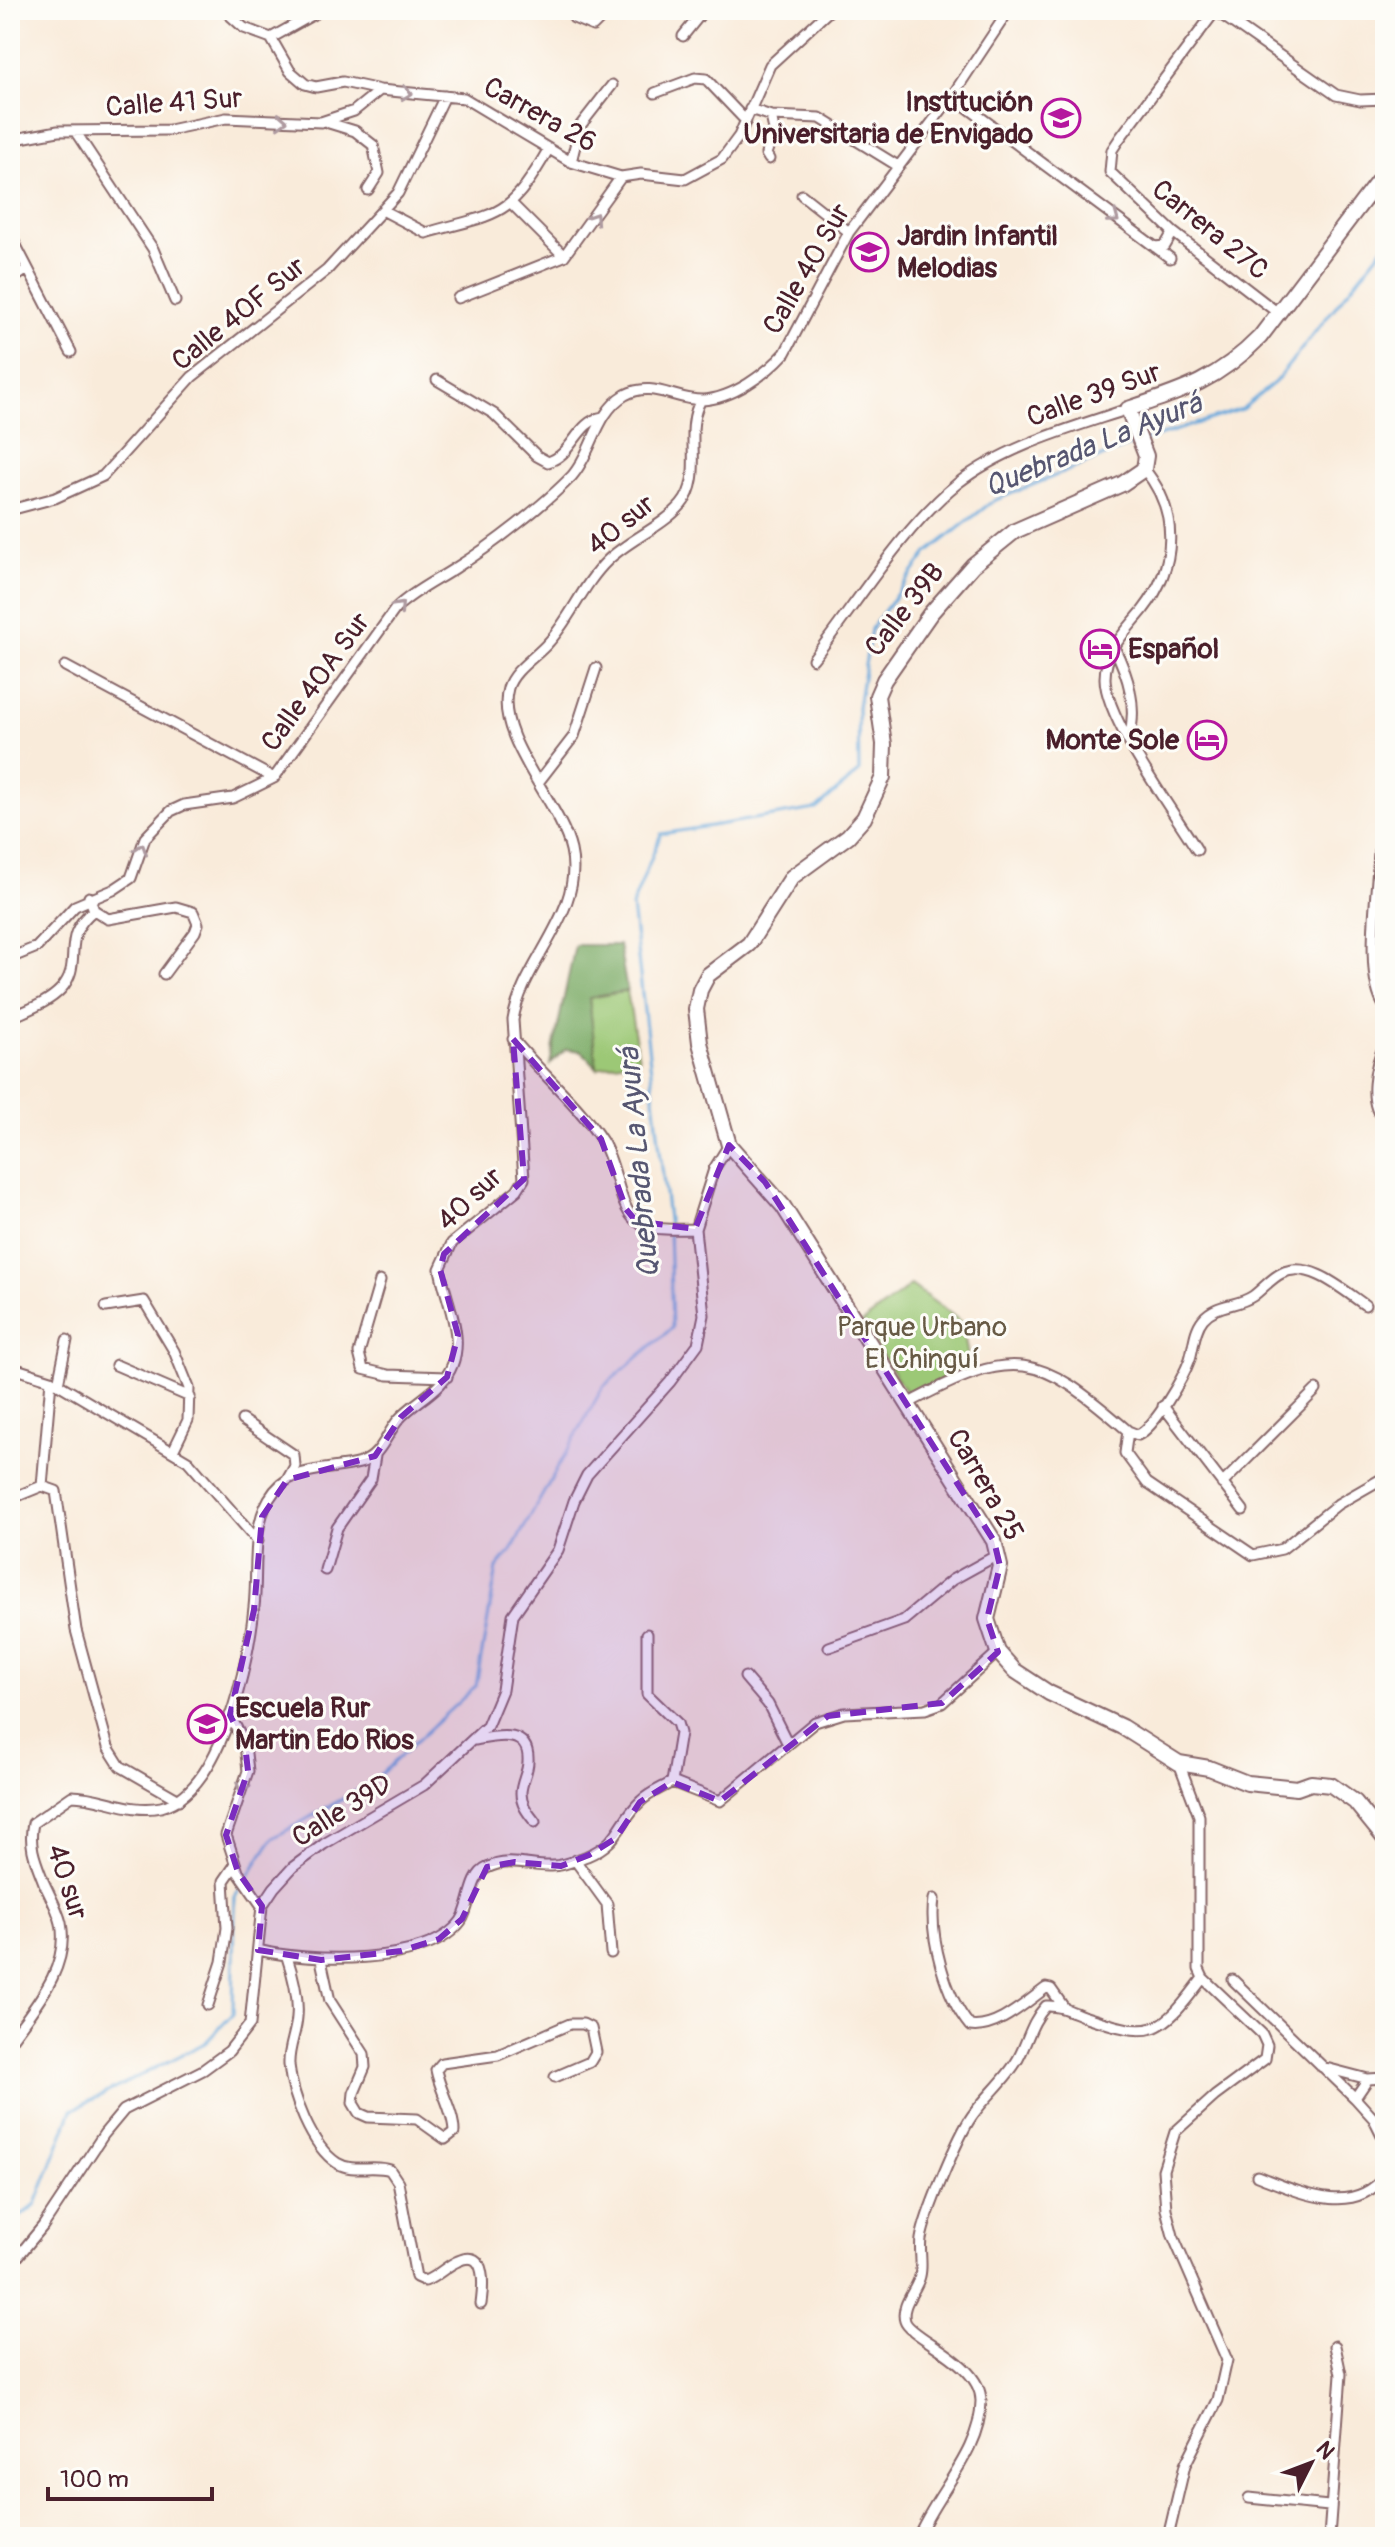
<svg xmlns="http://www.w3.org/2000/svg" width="1395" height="2547" viewBox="0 0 1395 2547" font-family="Pangolin,sans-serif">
	<rect width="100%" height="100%" fill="#fdfcf7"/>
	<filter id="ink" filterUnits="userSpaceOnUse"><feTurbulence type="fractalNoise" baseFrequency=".0125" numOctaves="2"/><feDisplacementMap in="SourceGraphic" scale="16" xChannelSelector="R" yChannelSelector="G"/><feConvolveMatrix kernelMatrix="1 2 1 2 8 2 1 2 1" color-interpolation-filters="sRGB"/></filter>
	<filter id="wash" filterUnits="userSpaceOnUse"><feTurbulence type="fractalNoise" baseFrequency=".006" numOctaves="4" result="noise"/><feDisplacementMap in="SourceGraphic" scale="32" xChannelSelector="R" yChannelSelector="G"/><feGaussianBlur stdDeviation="1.8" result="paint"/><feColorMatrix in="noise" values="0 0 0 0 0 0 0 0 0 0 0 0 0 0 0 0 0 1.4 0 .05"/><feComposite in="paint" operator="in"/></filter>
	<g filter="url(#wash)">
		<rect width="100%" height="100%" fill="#f9ebda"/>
		<path fill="#9cc876" stroke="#737450" stroke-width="2" d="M627,991L639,1059L597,1068L589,998Z
			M911,1285L962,1322L970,1368L908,1396L862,1323Z"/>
		<path fill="#7dac67" stroke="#646649" stroke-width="2" d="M575,945H619L627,991L589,998L597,1068L582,1051L566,1049L550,1064Z"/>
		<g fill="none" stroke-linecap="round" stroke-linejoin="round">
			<path stroke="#68a8db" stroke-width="3" d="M1143,441L1242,409L1275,382L1385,245
				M10,2225L36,2204L72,2110L205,2043L233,2014L235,1897L273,1838L371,1783L476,1686L497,1568L511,1551L603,1387L672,1328L669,1228L632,906L661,834L816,809L859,772L858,707L871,629L927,553L993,501L1136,443"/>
		</g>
	</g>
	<g filter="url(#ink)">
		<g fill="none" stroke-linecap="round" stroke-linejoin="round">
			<g stroke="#876668" stroke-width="13">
				<path id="street" d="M224,10L244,28L271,38L321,10
					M1216,10L1120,138L1112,150L1110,172L1173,232L1278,313
					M1216,11L1336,95L1360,100L1385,99
					M574,18L593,26L609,10
					M683,36L704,10
					M271,38L290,71L305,84L316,87L343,82L380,90L464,98L571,162L621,177L641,174L685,179L722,159L739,136L770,65L830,10
					M655,93L695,78L706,79L746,121
					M952,96L1170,258
					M750,109L771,116L820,118L898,166
					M329,123L355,131L373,145L379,173L368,190
					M75,131L153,249L175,301
					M10,140L58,131L169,130L226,118L321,122L354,111L380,90
					M769,159L766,154L774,130L771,116
					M571,162L580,126L612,85
					M802,195L849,232
					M512,204L564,256
					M384,211L426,233C499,212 508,220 548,150
					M10,234L71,352
					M1155,247L1165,246L1173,232
					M10,281L27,269
					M458,298L564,256L621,177
					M437,380L494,414L537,456L548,462C574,454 576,422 603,417
					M1144,469C1180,512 1177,567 1143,610C1127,630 1105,650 1105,678C1105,719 1174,812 1197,850
					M10,510L55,498L103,476L192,377L327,270L398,193L445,96
					M1114,647C1128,675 1138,706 1129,738
					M813,659C857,603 903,527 958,483C1005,446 1072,428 1128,409
					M65,666L274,778
					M540,780L574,736L596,668
					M1379,850C1378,887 1363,978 1385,1007
					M94,910L108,919L176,907L193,912L198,924L195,932L164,974
					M10,958L37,947L75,906L113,890L131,878L145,838L171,811L184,805L233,798L274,778L396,608C415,590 436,581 457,567C491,546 544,505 572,476C593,452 596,412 625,395C652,380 674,400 702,400C732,399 766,374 785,353L849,232L952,96L1009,10
					M10,1018C27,1010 48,1003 61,989C85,962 58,938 94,910L89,897
					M513,1039C541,1074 578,1103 602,1141C617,1164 618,1205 635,1220C649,1232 676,1229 695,1229
					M1385,1044C1375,1064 1366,1104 1385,1121
					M380,1281L359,1353L363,1369L388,1375L447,1377
					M106,1307L144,1301L174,1351L189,1388L188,1420L173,1451
					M116,1365L190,1397
					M10,1367L51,1380L42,1486
					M54,1382L58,1384L67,1340
					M58,1384L188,1461L258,1541
					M907,1404C1015,1346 1037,1352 1128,1431L1138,1435C1155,1427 1183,1378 1190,1359C1194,1346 1194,1330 1203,1319C1216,1303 1237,1307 1253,1296C1263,1289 1271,1278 1282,1273C1310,1260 1343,1290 1365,1305
					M1163,1406L1243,1510
					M242,1420L294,1455L295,1466L287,1480
					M1128,1431L1125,1453L1147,1483L1253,1555L1282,1549L1338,1504L1385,1477
					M1222,1484L1316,1390
					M10,1499L42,1486L56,1491L76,1630L108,1747L120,1766L179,1800
					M325,1570L337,1528L371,1479L375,1456
					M647,1634V1694L677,1723L680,1733L672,1782
					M829,1647L904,1620L952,1580L999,1554
					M745,1677L768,1704L788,1744
					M230,1715L245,1745L248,1771L226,1835L238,1872L262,1906
					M475,1740C497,1736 530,1728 528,1762C528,1772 521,1783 521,1793C521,1805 528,1813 535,1822
					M575,1860L607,1904L611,1953
					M934,1899C929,1937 945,1996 970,2026C997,2030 1026,2002 1046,1988L1051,1989L1065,2009
					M258,1950C307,1962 427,1967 461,1921C471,1907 470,1875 487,1868C509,1857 530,1867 552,1866C564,1866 576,1860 587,1856C621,1842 618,1822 641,1801C649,1793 662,1788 672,1782L720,1801L815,1722L844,1713L925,1709L942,1703L998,1652
					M287,1957C293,1975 299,1997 297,2017C296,2034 288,2048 289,2065C292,2095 311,2146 337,2163C353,2173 373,2164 390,2170L398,2182L416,2277L425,2281C438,2276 446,2266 458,2261C488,2247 483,2289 481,2304
					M321,1960L330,2001L364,2054L365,2067L354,2093L353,2103L359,2113L368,2117L417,2119L445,2139L454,2132C454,2112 440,2091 436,2070L442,2063L498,2055L570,2024H583L591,2028L596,2052L590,2062L555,2077
					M1233,1980L1355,2098L1374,2119L1385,2141
					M208,2005L222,1962L227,1928L224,1881L235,1865
					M10,2041C34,2007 70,1968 61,1923C58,1910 50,1896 44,1883C36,1862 28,1846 33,1823L72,1796C102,1796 130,1814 161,1807C222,1792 249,1660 254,1607C258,1573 251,1530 269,1499C289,1464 327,1472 360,1463C381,1457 386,1434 399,1419C411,1405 428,1397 440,1384C473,1349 447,1308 440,1269L452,1243L517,1190L524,1179L513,1020C522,962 585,912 571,850C560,802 494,737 508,688C513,670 536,657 548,643C571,618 583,584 608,560C630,539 662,527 681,505C706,476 682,431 701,400
					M1322,2067L1368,2079L1385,2078
					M1355,2098L1368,2079
					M1257,2176C1299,2192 1352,2218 1385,2176
					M10,2266L43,2226L104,2134L124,2110L203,2070L229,2051L250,2024L262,1906L274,1888L293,1867L324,1844L424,1785L487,1726L502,1690L513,1615L558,1550L574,1501L587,1475L670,1382L698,1344L704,1315L695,1229L714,1169L729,1145
					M1249,2498L1329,2506
					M918,2537C936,2493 981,2451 981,2401C981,2362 910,2338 905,2321C900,2305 917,2290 920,2276C923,2264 919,2251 921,2239C925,2215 958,2136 972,2116C986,2096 1006,2080 1018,2059C1028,2041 1031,2022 1046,2006C1059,2005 1070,2011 1083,2016C1153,2039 1158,2038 1203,1978
					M1168,2537L1185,2465L1218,2400L1227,2360L1173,2236L1166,2209L1163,2170L1175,2132L1215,2096L1265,2059L1267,2045L1262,2034L1203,1978L1199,1969V1816L1179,1763
					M1329,2537L1341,2374L1335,2346"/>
			</g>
			<g stroke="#876668" stroke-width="18">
				<path id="secondary" d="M1385,172L1260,337C1218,380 1183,391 1128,409L1146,456L1144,469L1122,484L1015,531L973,565L930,614L884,680L877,696L884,744L883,777L864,818L848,836L792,877L749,944L708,975L700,990L696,1009L700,1043L729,1145L783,1206L994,1541L1000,1566L987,1619L998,1652L1014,1670L1049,1693L1122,1727L1179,1763L1209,1768L1247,1783L1297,1788L1311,1783L1331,1785L1355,1802L1385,1839"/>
			</g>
			<use href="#street" stroke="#fff" stroke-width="9"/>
			<use href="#secondary" stroke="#fff" stroke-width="14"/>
		</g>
		<defs><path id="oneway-chevron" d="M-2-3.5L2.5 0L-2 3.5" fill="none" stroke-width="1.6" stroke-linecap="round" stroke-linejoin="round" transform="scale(2)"/></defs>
		<g stroke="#ae9aa0">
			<use href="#oneway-chevron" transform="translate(407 93) rotate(7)"/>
			<use href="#oneway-chevron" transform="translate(282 121) rotate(3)"/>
			<use href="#oneway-chevron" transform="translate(594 218) rotate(-56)"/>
			<use href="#oneway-chevron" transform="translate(1114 218) rotate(37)"/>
			<use href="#oneway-chevron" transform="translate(399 607) rotate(-47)"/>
			<use href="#oneway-chevron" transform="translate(141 849) rotate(-72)"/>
			<use href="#oneway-chevron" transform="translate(242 1788) rotate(108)"/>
		</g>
	</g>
	<path fill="#7b2cbf" fill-opacity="0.2" stroke="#7b2cbf" stroke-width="6" stroke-dasharray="16 10" stroke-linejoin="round" d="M513,1039L601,1139L626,1209L636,1221L695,1229L729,1145L765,1182L994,1541L1000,1566L987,1619L998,1652L942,1703L828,1716L720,1801L672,1782L640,1802L616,1838L589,1855L561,1866L515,1862L487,1867L462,1919L439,1939L401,1951L321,1960L258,1950L262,1906L238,1872L226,1835L248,1771L245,1745L230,1715L254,1610L262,1517L287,1480L375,1456L401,1417L447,1377L458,1335L440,1269L444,1254L524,1179Z"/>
	<defs>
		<g id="university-ring" transform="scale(2)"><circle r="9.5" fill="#fdfcf7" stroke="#b5179e" stroke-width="1.5"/><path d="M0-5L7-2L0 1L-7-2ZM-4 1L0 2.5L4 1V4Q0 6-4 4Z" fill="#b5179e"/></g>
		<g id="school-ring" transform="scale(2)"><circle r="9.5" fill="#fdfcf7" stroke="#b5179e" stroke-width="1.5"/><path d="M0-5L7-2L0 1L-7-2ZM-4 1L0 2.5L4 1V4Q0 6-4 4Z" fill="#b5179e"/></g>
		<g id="hotel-ring" transform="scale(2)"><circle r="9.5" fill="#fdfcf7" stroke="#b5179e" stroke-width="1.5"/><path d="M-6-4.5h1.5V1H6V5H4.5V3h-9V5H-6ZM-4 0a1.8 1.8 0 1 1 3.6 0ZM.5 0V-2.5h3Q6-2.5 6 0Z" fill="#b5179e"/></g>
	</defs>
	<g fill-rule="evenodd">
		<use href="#university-ring" x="1061" y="118"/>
		<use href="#school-ring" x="869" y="252"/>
		<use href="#hotel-ring" x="1100" y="649"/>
		<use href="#hotel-ring" x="1207" y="740"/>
		<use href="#school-ring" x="207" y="1724"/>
	</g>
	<g text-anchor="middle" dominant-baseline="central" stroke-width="6" stroke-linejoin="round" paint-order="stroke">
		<g font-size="28" font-weight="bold" fill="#4a1f2b" stroke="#fdfcf7" text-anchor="start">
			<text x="1033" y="102" text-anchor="end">Institución<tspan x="1033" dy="32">Universitaria de Envigado</tspan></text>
			<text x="897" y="236">Jardin Infantil<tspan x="897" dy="32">Melodias</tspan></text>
			<text x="1128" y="649">Español</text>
			<text x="1179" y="740" text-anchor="end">Monte Sole</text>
			<text x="235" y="1708">Escuela Rur<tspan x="235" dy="32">Martin Edo Rios</tspan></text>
		</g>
		<g font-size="28" fill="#4a1f2b" stroke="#fdfcf7">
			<text transform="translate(174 103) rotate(-4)">Calle 41 Sur</text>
			<text transform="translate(540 115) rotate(29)">Carrera 26</text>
			<text transform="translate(1210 230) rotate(39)">Carrera 27C</text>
			<text transform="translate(807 269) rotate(-60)">Calle 40 Sur</text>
			<text transform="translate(239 314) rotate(-39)">Calle 40F Sur</text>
			<text transform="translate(1094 395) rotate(-20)">Calle 39 Sur</text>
			<text transform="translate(621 525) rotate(-39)">40 sur</text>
			<text transform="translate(905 610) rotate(-52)">Calle 39B</text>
			<text transform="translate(316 682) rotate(-54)">Calle 40A Sur</text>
			<text transform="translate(470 1199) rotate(-43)">40 sur</text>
			<text transform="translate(985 1485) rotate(60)">Carrera 25</text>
			<text transform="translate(342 1811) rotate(-32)">Calle 39D</text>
			<text transform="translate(67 1882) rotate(72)">40 sur</text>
		</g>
		<g font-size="28" fill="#675a45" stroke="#fdfcf7">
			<text x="922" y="1327">Parque Urbano<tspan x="922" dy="32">El Chinguí</tspan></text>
		</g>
		<g font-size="30" font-style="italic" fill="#565671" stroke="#fdfcf7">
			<text transform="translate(1093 445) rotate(-22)">Quebrada La Ayurá</text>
			<text transform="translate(639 1163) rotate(-95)">Quebrada La Ayurá</text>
		</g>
	</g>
	<rect width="1395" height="2547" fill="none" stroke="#fdfcf7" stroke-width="40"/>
	<g transform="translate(1311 2463) rotate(48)" stroke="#fdfcf7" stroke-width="6" paint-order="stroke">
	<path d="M0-6L14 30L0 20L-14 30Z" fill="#4a1f2b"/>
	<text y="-12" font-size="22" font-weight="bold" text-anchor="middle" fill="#4a1f2b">N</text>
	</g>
	<path d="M48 2487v12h164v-12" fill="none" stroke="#4a1f2b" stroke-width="4"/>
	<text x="60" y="2487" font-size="24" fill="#4a1f2b" stroke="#fdfcf7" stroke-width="6" paint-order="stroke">100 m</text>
</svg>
